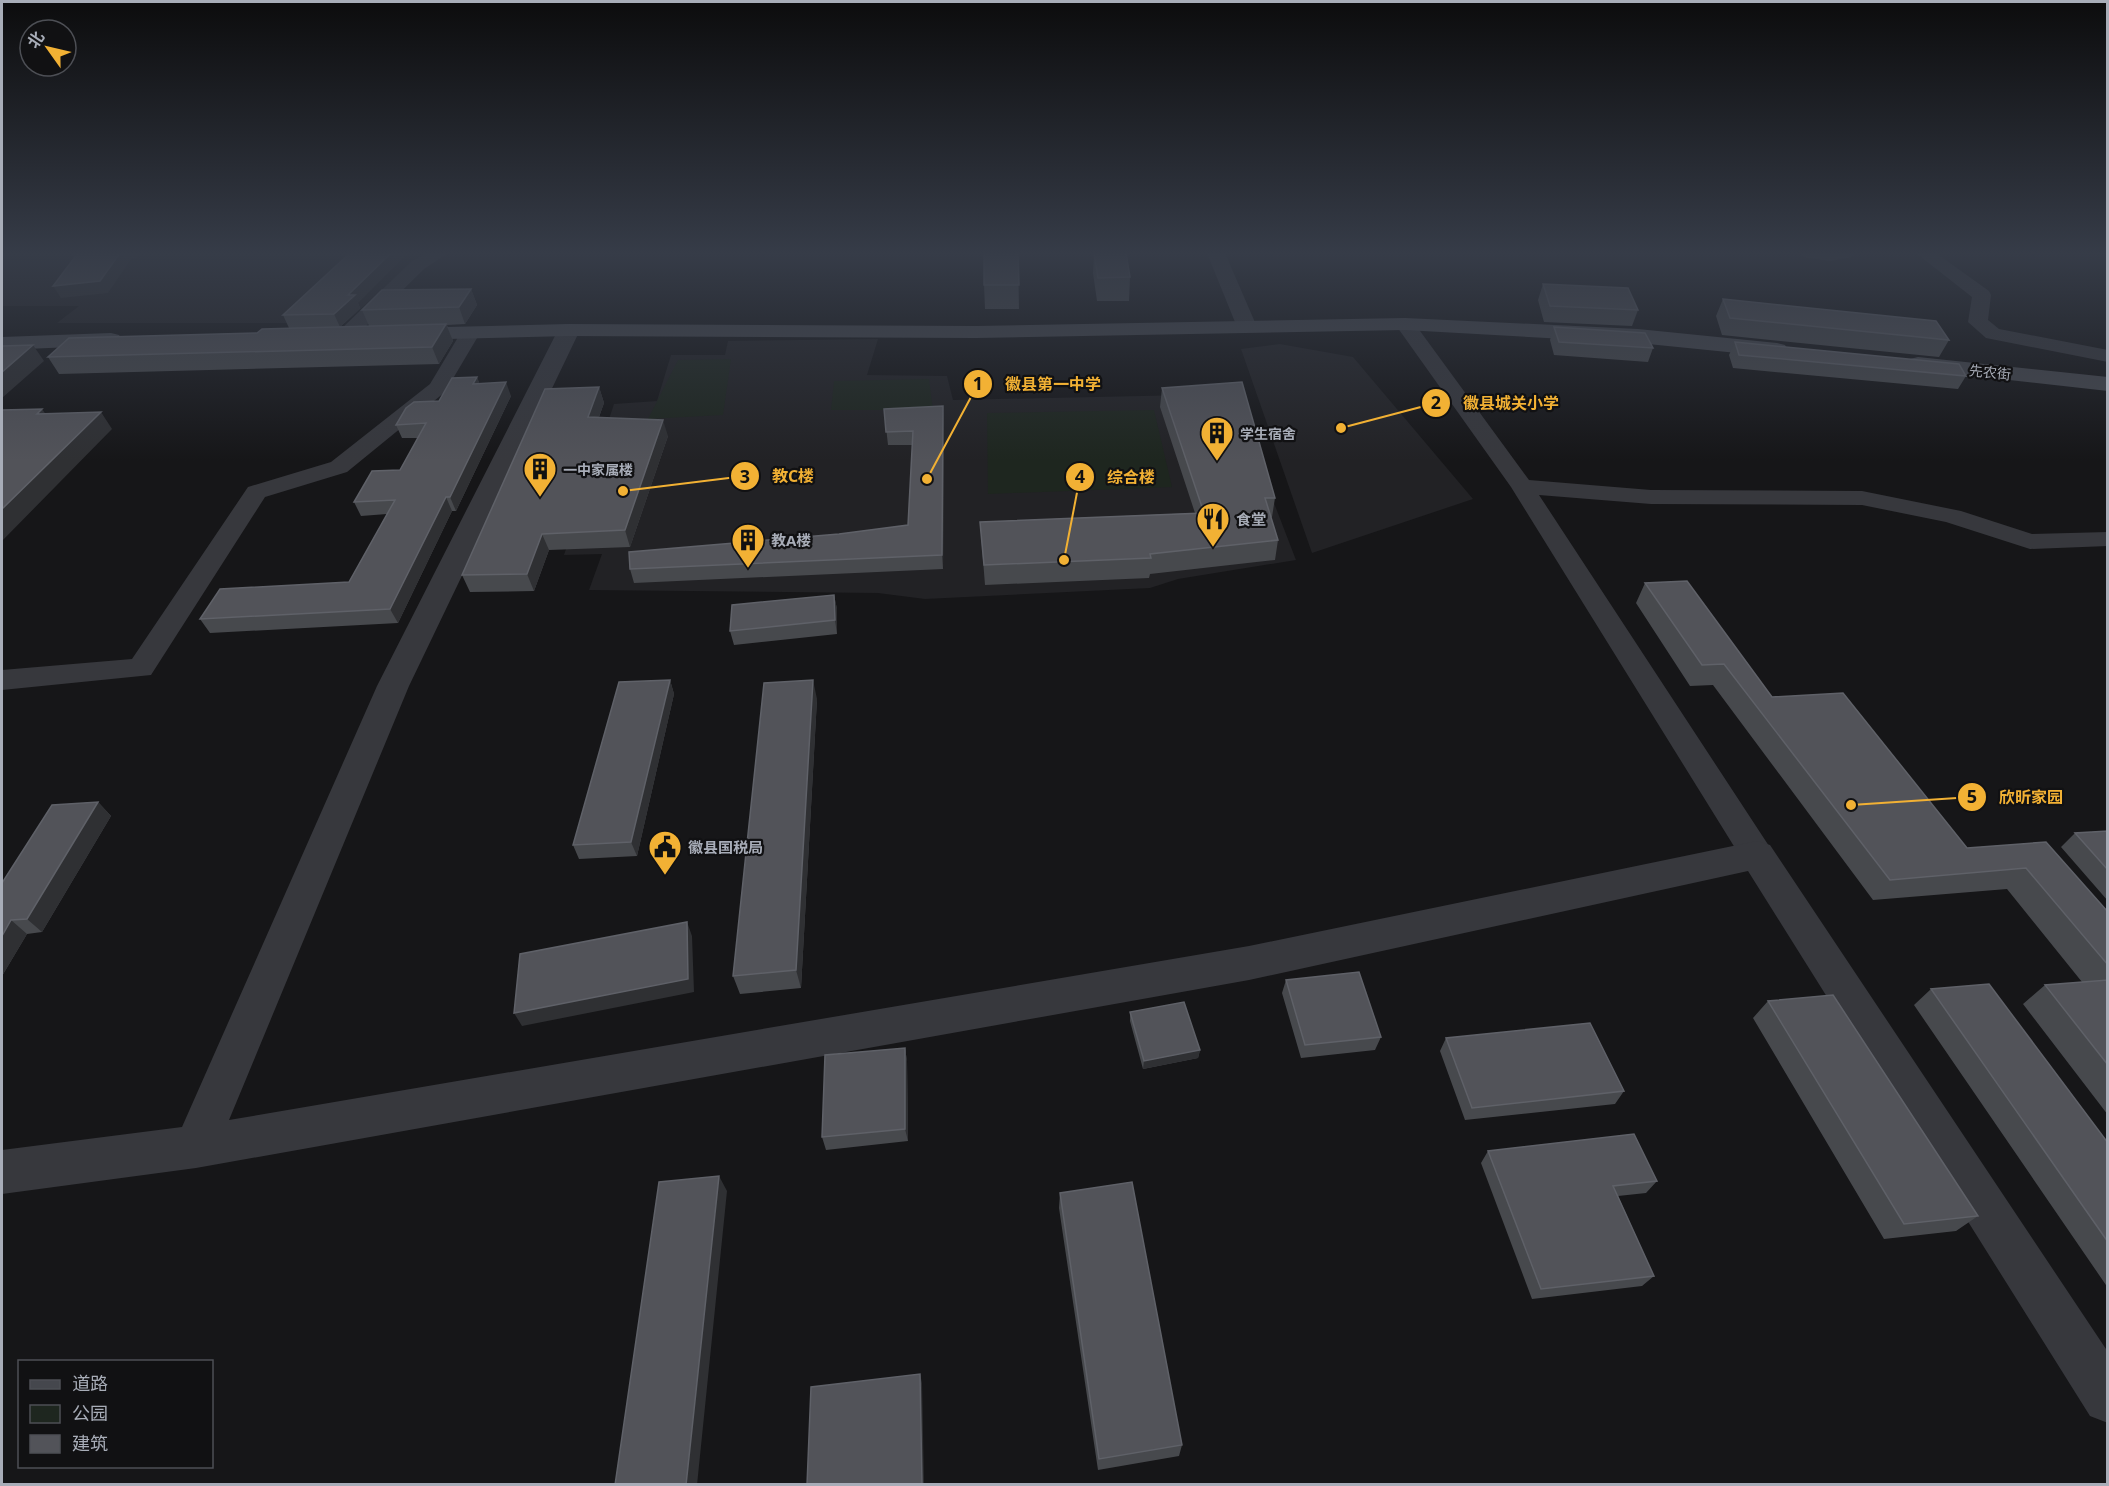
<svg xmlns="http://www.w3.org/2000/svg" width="2109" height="1486" viewBox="0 0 2109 1486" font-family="'Open Sans','Noto Sans SC',sans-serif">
	<rect width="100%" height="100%" fill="#161618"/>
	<path fill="#222225" d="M2,253H423L345,323H57L79,306H2Z
		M878,339L867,375L947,376L953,400L1232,394L1296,560L1178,579L1150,588L925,599L878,593L589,590L602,554L564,555L614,404L657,401L671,355H725L728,341Z
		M1280,344L1353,357L1473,499L1312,553L1241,349Z"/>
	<path fill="#1e261f" d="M731,359L723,415L648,419L678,360Z
		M929,379L933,410H831L834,381Z
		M1154,410L1172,487L988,494L987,413Z"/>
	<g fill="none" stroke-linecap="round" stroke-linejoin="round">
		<path fill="#37383d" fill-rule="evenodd" d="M427,253H448L424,269L353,339H339L336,335L339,331L412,261Z
			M1207,253H1225L1257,327L1254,331H1240L1237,327Z
			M1800,253H1855L1852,257L1830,261L1803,257Z
			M1916,253H1936L1989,291L1991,295L1988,320L1999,329L2108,350V362L1986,338L1968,322L1972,297Z
			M1405,318L1412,320L1529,480L1651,490L1862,491L1961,511L2032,534L2108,532V546L2030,549L1946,522L1862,505L1651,504L1539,495L1769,846L1773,855L1769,864L1757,868L1745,864L1511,487L1395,324L1398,320Z
			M470,327L477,329L480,333L445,392L347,472L265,497L151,675L2,690V670L132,659L248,487L331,462L430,384L463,329Z"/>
		<path fill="#37383d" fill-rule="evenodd" d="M569,324L577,325L580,330L409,686L229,1120L1249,946L1757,841L1770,845L2108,1352V1423L2090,1416L1748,871L1249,980L196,1168L2,1194V1150L182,1127L377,686L558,330L561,325Z"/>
		<path fill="#45474d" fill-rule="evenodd" d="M1405,318L1638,329L1777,343L1785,345L1788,350L1785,355L1777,357L1638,343L1405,330L976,338L569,336L405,340L397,339L394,334L397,329L405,328L569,324L976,326Z
			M111,333L119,335L122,340L119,345L2,350V337Z
			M1918,357L2108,377V391L1910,369L1907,364L1910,359Z"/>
	</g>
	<path fill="#47494d" d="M1018,253L1019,309H985L984,285Z
		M1094,253L1130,277L1129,301H1097L1093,273Z
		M1543,284L1638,310L1632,326L1544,322L1538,300Z
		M471,289L477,305L465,324L447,325L453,341L439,364L59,374L48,357L257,333L289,328L283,315L358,303L360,308L340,327L369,326L362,310Z
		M1723,299L1949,340L1939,357L1722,335L1716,316Z
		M1554,327L1653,348L1648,362L1554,355L1550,340Z
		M1735,342L1966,376L1958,389L1733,368L1729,355Z
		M477,377L479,383L511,396L456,511H452L398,623L210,633L200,619L349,582L387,514L361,516L354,502L400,470L418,438H402L396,425L439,401Z
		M599,387L604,403L599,417L668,436L630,547L549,550L534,591L470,592L462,575Z
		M1162,388L1275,498L1272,517H1271L1278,540L1275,560L1150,574L1149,578L985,585L980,522L1195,513L1160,407Z
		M884,409L944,420L943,569L634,583L630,569L839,534L908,525L913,445H888Z
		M1645,583L1772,697L1967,848L2046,842L2108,912V1115L2023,1004L2045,985L2082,982L2007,889L1873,900L1713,685L1690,686L1636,603Z
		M834,595L837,609V634L734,645L730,631Z
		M670,680L674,694L637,856L579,859L573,845Z
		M817,699L801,988L740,994L733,976Z
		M98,802L111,816L42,932L27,934L2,976V883Z
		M2108,831V901L2061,847L2075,833Z
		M1286,980L1381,1037L1375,1050L1301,1058L1282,993Z
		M1931,989L2108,1143V1288L1914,1005Z
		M1768,1001L1978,1216L1956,1231L1884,1239L1753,1018Z
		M1130,1012L1200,1050L1198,1058L1143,1069L1130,1021Z
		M1446,1038L1624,1091L1615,1104L1465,1120L1440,1051Z
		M905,1048L907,1061L908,1141L826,1150L822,1137Z
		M1488,1151L1657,1181L1646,1193L1618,1196L1654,1276L1642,1286L1532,1299L1481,1163Z
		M1060,1193L1182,1445L1179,1456L1098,1470L1059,1208Z"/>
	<path fill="#2f3033" d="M70,253H80L78,264Z
		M120,253H140L136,258L131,259L108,293L61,298L53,286Z
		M391,253H408L358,303L360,308L340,327L334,314L348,295Z
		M471,289L477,305L465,324L459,307Z
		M446,324L453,341L439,364L432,347Z
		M33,345L44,361L2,398V372Z
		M477,377L482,390L473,384Z
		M506,382L511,396L456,511L450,497Z
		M599,387L604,403L593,433L588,417Z
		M943,406L944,420L943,569L942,555Z
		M42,409L54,426L37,414Z
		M101,412L112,429L2,541V509Z
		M663,420L668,436L630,547L625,530Z
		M446,497L452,511L398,623L390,609Z
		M542,534L549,550L534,591L527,574Z
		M834,595L837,609V634L835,620Z
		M670,680L674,694L637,856L631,842Z
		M813,680L817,699L801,988L796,970Z
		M98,802L111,816L42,932L27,919Z
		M11,920L27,934L2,976V936Z
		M687,922L692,936L694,992L522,1026L514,1013Z
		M905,1048L907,1061L908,1141L905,1129Z
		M1200,1050L1198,1058L1143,1069L1144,1061Z
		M719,1176L727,1191L697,1485H686Z
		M920,1374L922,1383L924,1485H922Z"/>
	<path fill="#525359" stroke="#5f6168" stroke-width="1.5" d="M78,253H120L100,281L53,286Z
		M350,253H391L348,295H355L334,314L283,315Z
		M984,253H1018L1019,285H984Z
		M1094,253H1126L1130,277L1098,278Z
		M1543,284L1628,288L1638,310L1550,306Z
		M471,289L459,307L362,310L382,290Z
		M1723,299L1936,321L1949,340L1730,318Z
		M446,324L432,347L48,357L69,338L257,333L262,329Z
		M1554,327L1645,333L1653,348L1559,342Z
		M1735,342L1959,364L1966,376L1739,355Z
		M33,345L2,372V346Z
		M477,377L473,384L506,382L450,497H446L390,609L200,619L220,589L349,582L395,500L354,502L372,471L400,470L426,423L396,425L406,408L414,402L439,401L452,378Z
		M1242,382L1275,498H1265L1278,540L1150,554L1151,558L984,565L980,522L1204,513L1162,388Z
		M599,387L588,417L663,420L625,530L542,534L527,574L462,575L545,389Z
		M943,406L942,555L630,569L629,552L839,534L908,525L913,431L886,432L884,409Z
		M42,409L37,414L101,412L2,509V410Z
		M1687,581L1772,697L1843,693L1967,848L2046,842L2108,912V965L2026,868L1890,880L1724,664L1702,665L1645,583Z
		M834,595L835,620L730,631L732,605Z
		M670,680L631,842L573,845L619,682Z
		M813,680L796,970L733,976L764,683Z
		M98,802L27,919L11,920L2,936V883L52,805Z
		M2108,831V870L2075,833Z
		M687,922L688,979L514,1013L520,954Z
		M1359,972L1381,1037L1305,1045L1286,980Z
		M2108,980V1065L2045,985Z
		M1989,984L2108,1143V1242L1931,989Z
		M1833,995L1978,1216L1904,1224L1768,1001Z
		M1184,1002L1200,1050L1144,1061L1130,1012Z
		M1590,1023L1624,1091L1472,1108L1446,1038Z
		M905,1048V1129L822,1137L825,1055Z
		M1634,1134L1657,1181L1613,1186L1654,1276L1541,1289L1488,1151Z
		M719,1176L686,1485H615L659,1182Z
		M1132,1182L1182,1445L1099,1459L1060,1193Z
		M920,1374L922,1485H807L811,1387Z"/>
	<linearGradient id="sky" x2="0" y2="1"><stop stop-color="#0c0c0d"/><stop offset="0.55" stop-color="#363c48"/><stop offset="1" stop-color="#363c48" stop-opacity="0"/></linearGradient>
	<rect width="2109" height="461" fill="url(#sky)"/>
	<defs>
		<g id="building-pin" transform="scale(1.725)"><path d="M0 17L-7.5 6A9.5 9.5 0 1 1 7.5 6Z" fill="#f2b134" stroke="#111113"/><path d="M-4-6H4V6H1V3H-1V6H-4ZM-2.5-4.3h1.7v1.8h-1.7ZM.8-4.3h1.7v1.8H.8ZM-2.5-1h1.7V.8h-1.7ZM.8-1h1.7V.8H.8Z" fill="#111"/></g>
		<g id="restaurant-pin" transform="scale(1.725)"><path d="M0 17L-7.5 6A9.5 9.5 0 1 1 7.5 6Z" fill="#f2b134" stroke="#111113"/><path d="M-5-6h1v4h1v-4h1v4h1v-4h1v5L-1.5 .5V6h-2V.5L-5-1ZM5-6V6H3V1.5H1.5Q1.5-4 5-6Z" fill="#111"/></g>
		<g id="civic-pin" transform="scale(1.725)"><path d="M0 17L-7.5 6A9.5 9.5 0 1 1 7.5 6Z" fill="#f2b134" stroke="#111113"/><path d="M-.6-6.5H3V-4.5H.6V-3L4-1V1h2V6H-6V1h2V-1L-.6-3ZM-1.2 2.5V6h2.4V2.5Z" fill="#111"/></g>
	</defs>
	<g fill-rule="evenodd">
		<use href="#building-pin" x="1217" y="433"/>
		<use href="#building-pin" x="540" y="469"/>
		<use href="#restaurant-pin" x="1213" y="519"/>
		<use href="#building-pin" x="748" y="540"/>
		<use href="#civic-pin" x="665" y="847"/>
	</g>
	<g text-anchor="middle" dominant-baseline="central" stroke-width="4.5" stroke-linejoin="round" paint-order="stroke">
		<g font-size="14" fill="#a8adb8" stroke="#111113">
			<text transform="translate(1990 372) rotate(6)">先农街</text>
		</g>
		<g font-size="14" font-weight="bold" fill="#a8adb8" stroke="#111113" text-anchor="start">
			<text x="1240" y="433">学生宿舍</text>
			<text x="563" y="469">一中家属楼</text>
		</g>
		<g font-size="15" font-weight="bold" fill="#a8adb8" stroke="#111113" text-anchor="start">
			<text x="1236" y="519">食堂</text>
			<text x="771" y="540">教A楼</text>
			<text x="688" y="847">徽县国税局</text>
		</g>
	</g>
	<path fill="none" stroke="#f2b134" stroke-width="2" d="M927 479L978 384M1341 428L1436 403M623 491L745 476M1064 560L1080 477M1851 805L1972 797"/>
	<g fill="#f2b134" stroke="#111113" stroke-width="2">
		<circle cx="927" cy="479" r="6"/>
		<circle cx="1341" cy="428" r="6"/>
		<circle cx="623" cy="491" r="6"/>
		<circle cx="1064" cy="560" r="6"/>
		<circle cx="1851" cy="805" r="6"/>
		<circle cx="978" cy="384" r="15"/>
		<circle cx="1436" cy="403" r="15"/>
		<circle cx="745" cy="476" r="15"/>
		<circle cx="1080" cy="477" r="15"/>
		<circle cx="1972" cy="797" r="15"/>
	</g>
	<g font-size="18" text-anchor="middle" font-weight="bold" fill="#111">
		<text x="978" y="390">1</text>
		<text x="1436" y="409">2</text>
		<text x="745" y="483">3</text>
		<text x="1080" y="483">4</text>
		<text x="1972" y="803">5</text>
	</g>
	<g font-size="16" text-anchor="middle" font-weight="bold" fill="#f2b134" stroke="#111113" stroke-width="4.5" stroke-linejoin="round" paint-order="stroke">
		<text x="1053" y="390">徽县第一中学</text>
		<text x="1511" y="409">徽县城关小学</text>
		<text x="793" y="482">教C楼</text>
		<text x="1131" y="483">综合楼</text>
		<text x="2031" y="803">欣昕家园</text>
	</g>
	<rect width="2109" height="1486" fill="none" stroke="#a8adb8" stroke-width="6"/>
	<rect x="18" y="1360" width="195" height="108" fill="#111113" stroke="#4d4f55" stroke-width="1.5"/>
	<rect x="30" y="1380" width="30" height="9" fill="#45474d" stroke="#4d4f55" stroke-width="1.5"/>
	<text x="72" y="1390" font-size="18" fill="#a8adb8">道路</text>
	<rect x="30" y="1405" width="30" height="18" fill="#1e261f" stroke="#4d4f55" stroke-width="1.5"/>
	<text x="72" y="1420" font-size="18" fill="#a8adb8">公园</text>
	<rect x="30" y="1435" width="30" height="18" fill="#525359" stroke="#4d4f55" stroke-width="1.5"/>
	<text x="72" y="1450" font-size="18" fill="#a8adb8">建筑</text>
	<g transform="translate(48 48) rotate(304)"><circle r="28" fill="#111113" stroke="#4d4f55" stroke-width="1.5"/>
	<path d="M0-4.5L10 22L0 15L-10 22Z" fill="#f2b134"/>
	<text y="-9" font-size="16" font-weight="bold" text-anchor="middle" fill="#a8adb8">北</text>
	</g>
</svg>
